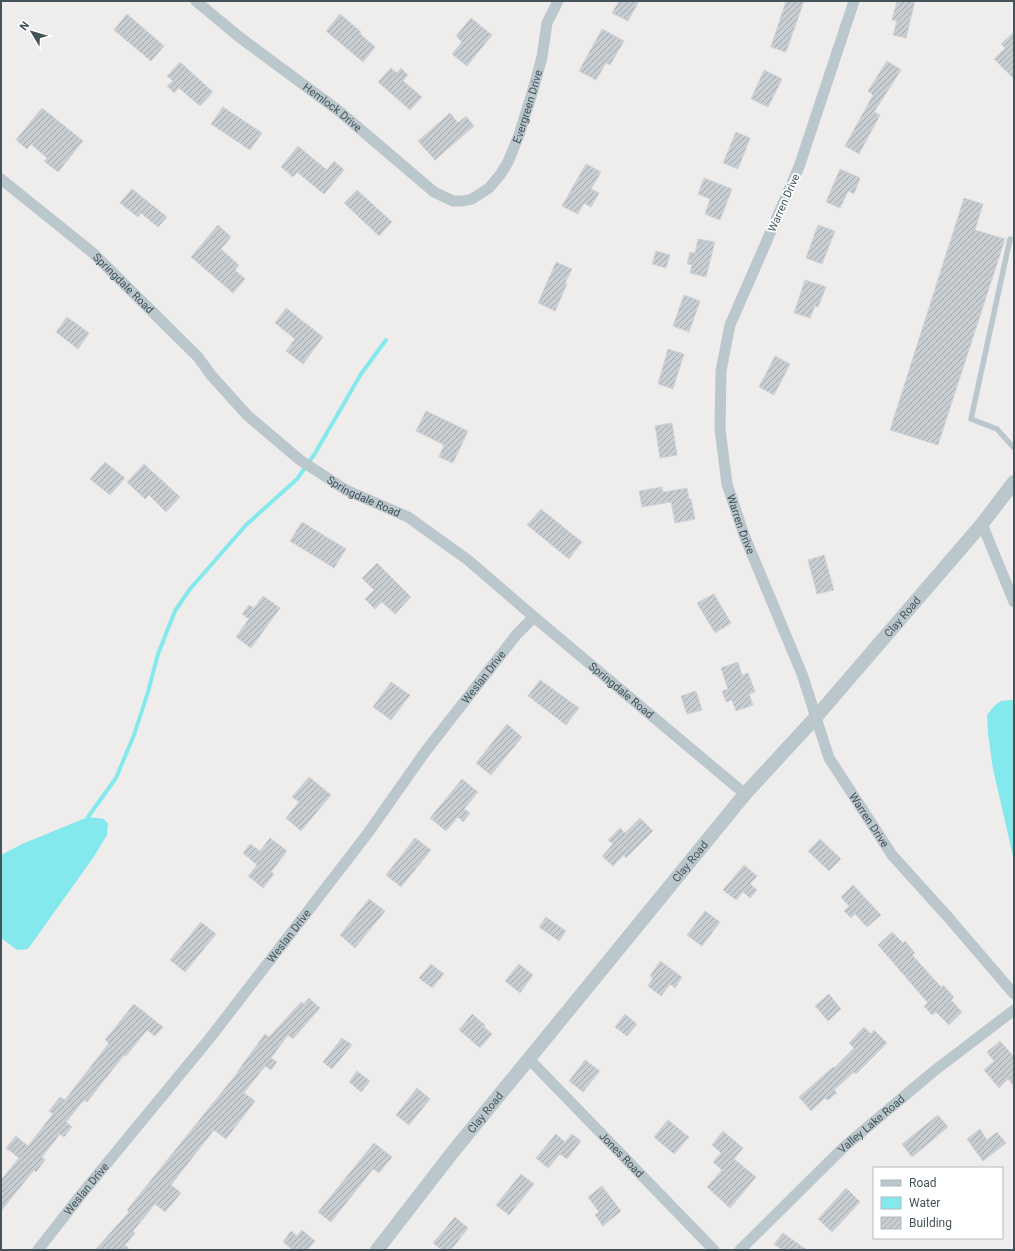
<svg xmlns="http://www.w3.org/2000/svg" width="1015" height="1251" viewBox="0 0 1015 1251" font-family="Roboto,sans-serif">
	<defs>
		<pattern id="building-hatch" width="6" height="6" patternUnits="userSpaceOnUse"><rect width="6" height="6" fill="#c8cdd1"/><path d="M-1 1l2-2M0 6l6-6M5 7l2-2" fill="none" stroke="#a4a9ad"/></pattern>
	</defs>
	<rect width="100%" height="100%" fill="#efecec"/>
	<path fill="#84e9ec" d="M1013,700L1014,701V861L993,769L988,734L987,715L994,706L1001,701Z
		M88,817L104,819L108,824L107,835L93,858L28,949L17,950L1,938V855L22,844Z"/>
	<g fill="none" stroke-linecap="round" stroke-linejoin="round">
		<path stroke="#84e9ec" stroke-width="4" d="M88,817L116,778L134,735L148,692L158,654L175,611L190,589L246,525L297,479L314,455L361,374L386,340"/>
	</g>
	<path fill="url(#building-hatch)" stroke="#d0d3d8" d="M619,1H639L628,21L612,13Z
		M786,1H804L786,52L771,47Z
		M897,1H915L906,38L893,35L897,21L892,20Z
		M127,14L164,46L151,61L114,30Z
		M340,14L361,32L360,34L375,47L363,62L326,31Z
		M471,18L492,35L467,66L452,54L462,42L456,36Z
		M602,29L624,41L610,65L606,63L596,80L579,71Z
		M1014,32V79L994,59L1005,48L1001,44Z
		M887,61L901,70L874,112L880,115L859,154L845,146L873,95L868,91Z
		M180,62L213,92L200,106L179,88L174,93L167,86L173,81L167,76Z
		M391,68L397,73L401,68L408,75L403,81L422,97L410,110L378,82Z
		M764,70L782,79L768,107L751,99Z
		M223,107L262,133L250,150L211,124Z
		M42,108L83,141L58,172L44,161L47,158L31,144L27,149L16,140Z
		M450,113L458,123L466,116L474,126L435,160L418,141Z
		M736,132L750,138L738,169L723,163Z
		M298,146L327,170L334,161L344,170L324,194L297,172L293,177L281,167Z
		M586,164L601,172L591,189L599,193L591,207L584,203L578,214L562,206Z
		M840,169L860,178L854,194L848,191L840,208L826,202Z
		M704,178L732,189L720,220L705,214L710,199L698,194Z
		M132,189L167,217L158,227L141,213L138,217L120,203Z
		M357,190L392,222L379,236L344,203Z
		M964,198L983,204L975,230L1005,239L938,445L890,430Z
		M218,225L231,237L221,249L239,265L235,270L245,279L233,293L191,257Z
		M818,225L835,231L822,264L806,258Z
		M698,239L715,242L706,277L690,273L692,265L687,264L690,252L695,253Z
		M656,251L670,255L666,268L652,264Z
		M556,262L572,269L565,283L567,284L555,311L538,303Z
		M805,280L826,287L818,307L815,306L810,318L794,313Z
		M684,295L700,301L689,332L673,326Z
		M286,308L323,337L303,364L286,351L295,339L275,323Z
		M67,317L89,333L78,349L56,332Z
		M668,349L684,354L673,389L658,384Z
		M775,356L790,364L774,395L759,387Z
		M426,411L468,431L453,463L439,457L444,445L416,431Z
		M672,423L677,455L660,458L655,426Z
		M105,462L125,478L110,495L90,479Z
		M144,464L180,497L166,512L149,495L145,499L127,482Z
		M662,487V491H664V492L687,488L689,499H691L695,519L675,523L671,502L642,507L639,491Z
		M541,509L582,542L569,559L527,525Z
		M302,522L346,549L334,568L290,541Z
		M824,555L834,590L817,594L808,560Z
		M377,563L411,597L395,614L382,602L375,609L365,599L374,590L362,578Z
		M714,594L731,623L715,633L697,603Z
		M263,596L280,608L251,648L236,637L249,619L242,614L249,605L254,608Z
		M738,662L742,675L748,673L755,692L749,694L753,705L736,711L732,700L726,702L722,691L728,689L721,668Z
		M540,680L579,708L566,725L528,696Z
		M391,682L410,695L391,720L373,707Z
		M696,691L702,710L687,714L681,696Z
		M507,724L522,737L491,775L476,763Z
		M309,777L331,795L301,831L286,818L299,802L292,797Z
		M462,779L478,792L464,809L470,813L463,822L458,817L446,831L430,818Z
		M640,818L653,831L626,858L624,855L613,866L602,856L613,844L608,840L620,828L625,833Z
		M270,838L287,851L271,872L274,874L263,888L248,876L257,865L243,853L250,844L260,851Z
		M415,838L431,850L401,887L386,875Z
		M820,839L841,859L829,871L808,851Z
		M744,865L757,876L750,884L757,890L750,898L743,892L736,900L723,890Z
		M853,885L881,915L867,927L855,914L851,918L844,911L849,906L841,897Z
		M369,899L385,911L355,948L340,935Z
		M705,911L720,922L702,946L687,935Z
		M546,917L566,931L559,941L539,927Z
		M201,922L216,934L185,972L170,960Z
		M892,932L903,943L905,941L915,953L912,955L941,987L943,985L954,997L951,1000L962,1012L949,1025L936,1012L932,1015L924,1006L928,1003L878,945Z
		M660,961L682,977L675,988L670,984L661,996L648,986L653,978L650,976Z
		M431,964L444,974L432,988L419,978Z
		M519,964L533,975L520,993L505,981Z
		M829,994L841,1009L828,1021L815,1006Z
		M309,998L320,1008L293,1039L288,1035L271,1058L277,1062L271,1070L265,1066L244,1093L255,1101L226,1139L214,1130L171,1185L181,1193L165,1212L155,1204L133,1231L135,1233L125,1245L130,1250H95L129,1212L127,1210L238,1072H237L265,1034L269,1037L301,1002L304,1004Z
		M134,1004L163,1027L155,1036L147,1030L126,1056L124,1055L87,1102L84,1100L66,1122L72,1127L64,1137L60,1134L42,1157L45,1160L36,1172L34,1170L1,1211V1180L19,1158L6,1148L16,1136L28,1146L53,1114L49,1111L60,1097L65,1100L109,1043L105,1040Z
		M472,1014L485,1025L484,1027L492,1034L480,1048L459,1030Z
		M625,1014L637,1024L627,1036L615,1027Z
		M864,1027L871,1034L874,1030L887,1043L856,1074L854,1072L834,1090L837,1093L828,1100L825,1098L811,1111L799,1097L833,1067L834,1068L854,1048L849,1043Z
		M342,1038L352,1045L332,1069L323,1062Z
		M1000,1041L1014,1057V1086L1008,1079L999,1088L984,1070L994,1061L987,1052Z
		M585,1060L600,1071L583,1092L569,1081Z
		M357,1071L370,1081L361,1092L349,1082Z
		M417,1088L430,1099L409,1125L396,1115Z
		M938,1115L948,1127L912,1157L902,1144Z
		M668,1120L689,1137L674,1154L654,1137Z
		M980,1129L987,1140L997,1132L1006,1143L983,1161L967,1139Z
		M723,1131L743,1148L734,1159L756,1177L730,1208L707,1187L722,1170L713,1162L721,1153L712,1145Z
		M556,1134L565,1142L572,1134L581,1141L567,1159L560,1154L548,1168L536,1158Z
		M374,1143L392,1157L379,1173L373,1169L331,1222L318,1212Z
		M521,1174L534,1184L509,1215L496,1205Z
		M602,1186L621,1211L603,1226L595,1215L599,1212L588,1197Z
		M846,1188L860,1202L832,1232L818,1219Z
		M455,1217L468,1228L451,1250H442L433,1243Z
		M302,1230L315,1241L307,1250H293L283,1242L291,1231L297,1236Z
		M783,1233L807,1250H782L774,1244Z"/>
	<g fill="none" stroke-linecap="round" stroke-linejoin="round">
		<path stroke="#bac7cc" stroke-width="5.5" d="M1010,239L971,419L997,429L1014,448"/>
		<g stroke="#bac7cc" stroke-width="11">
			<path id="s1" d="M196,1L238,36L339,111L434,192L453,201H463L472,199L489,188L500,175L508,162L519,135L533,90L542,57L547,23L558,1"/>
			<path id="s2" d="M854,1L799,167L730,325L721,371L720,429L727,484L744,535L802,674L829,758L892,855L948,917L1014,994"/>
			<path id="s3" d="M1,179L93,253L198,357L211,375L247,415L300,460L346,490L408,517L468,560L534,617L745,794"/>
			<path d="M982,524L1014,602"/>
			<path id="s4" d="M529,1059L714,1250"/>
			<path id="s5" d="M38,1250L80,1196L210,1038L368,833L425,752L517,634L534,617"/>
			<path id="s6" d="M740,1250L845,1146L934,1071L1014,1010"/>
		</g>
		<path stroke="#bac7cc" stroke-width="14" id="s7" d="M377,1250L452,1153L745,794L816,717L982,524L1014,482"/>
	</g>
	<g text-anchor="middle" dominant-baseline="central" stroke-width="3.5" stroke-linejoin="round" paint-order="stroke">
		<g font-size="11" fill="#445359" stroke="#fff">
			<text stroke="none"><textPath href="#s1" startOffset="457">Evergreen Drive</textPath></text>
			<text stroke="none"><textPath href="#s1" startOffset="173">Hemlock Drive</textPath></text>
			<text transform="translate(784 203) rotate(-66)">Warren Drive</text>
			<text stroke="none"><textPath href="#s3" startOffset="161">Springdale Road</textPath></text>
			<text stroke="none"><textPath href="#s3" startOffset="485">Springdale Road</textPath></text>
			<text stroke="none"><textPath href="#s2" startOffset="550">Warren Drive</textPath></text>
			<text stroke="none"><textPath href="#s7" startOffset="823">Clay Road</textPath></text>
			<text stroke="none"><textPath href="#s5" startOffset="726">Weslan Drive</textPath></text>
			<text stroke="none"><textPath href="#s3" startOffset="809">Springdale Road</textPath></text>
			<text stroke="none"><textPath href="#s2" startOffset="874">Warren Drive</textPath></text>
			<text stroke="none"><textPath href="#s7" startOffset="499">Clay Road</textPath></text>
			<text stroke="none"><textPath href="#s5" startOffset="402">Weslan Drive</textPath></text>
			<text stroke="none"><textPath href="#s7" startOffset="175">Clay Road</textPath></text>
			<text stroke="none"><textPath href="#s6" startOffset="182">Valley Lake Road</textPath></text>
			<text stroke="none"><textPath href="#s4" startOffset="133">Jones Road</textPath></text>
			<text stroke="none"><textPath href="#s5" startOffset="78">Weslan Drive</textPath></text>
		</g>
	</g>
	<rect width="1015" height="1251" fill="none" stroke="#445359" stroke-width="4"/>
	<rect x="873" y="1167" width="130" height="72" fill="#ffffff" stroke="#b4babd"/>
	<rect x="881" y="1180" width="20" height="6" fill="#bac7cc" stroke="#b4babd"/>
	<text x="909" y="1187" font-size="12" fill="#445359">Road</text>
	<rect x="881" y="1197" width="20" height="12" fill="#84e9ec" stroke="#b4babd"/>
	<text x="909" y="1207" font-size="12" fill="#445359">Water</text>
	<rect x="881" y="1217" width="20" height="12" fill="url(#building-hatch)" stroke="#b4babd"/>
	<text x="909" y="1227" font-size="12" fill="#445359">Building</text>
	<g transform="translate(32 32) rotate(308)" stroke="#ffffff" stroke-width="3" paint-order="stroke">
	<path d="M0-3L7 15L0 10L-7 15Z" fill="#445359"/>
	<text y="-6" font-size="11" font-weight="bold" text-anchor="middle" fill="#445359">N</text>
	</g>
</svg>
